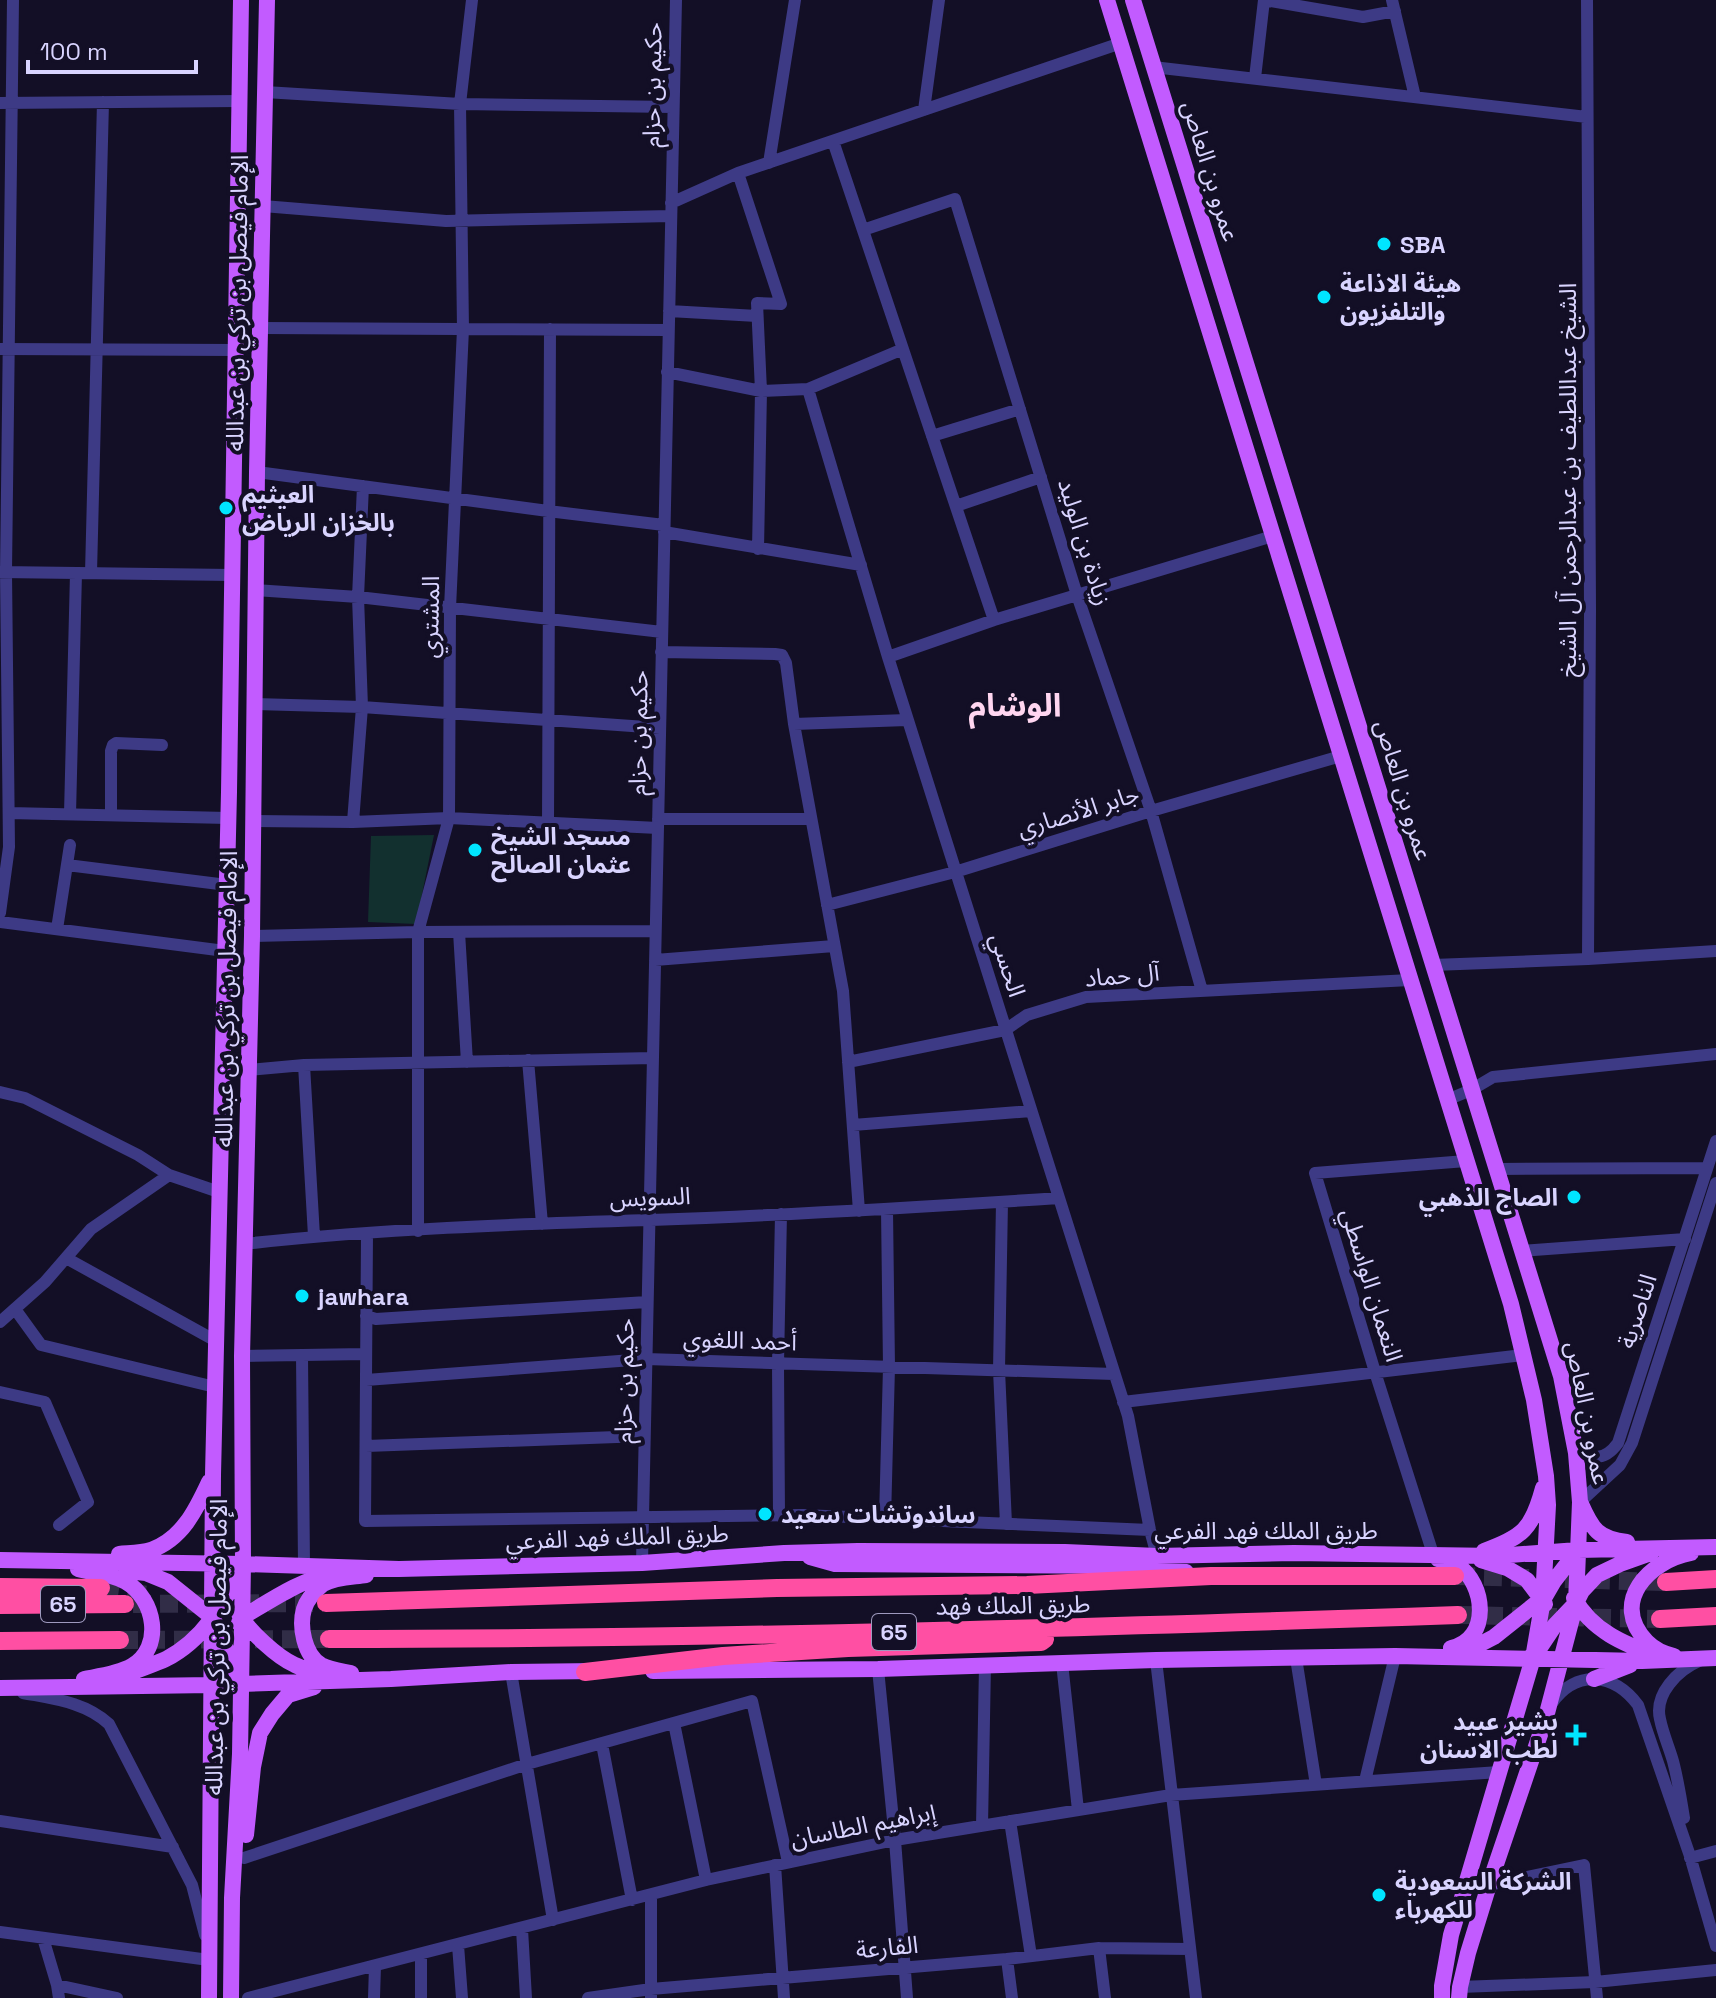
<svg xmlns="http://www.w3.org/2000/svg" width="1716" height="1998" viewBox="0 0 1716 1998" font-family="'Space Grotesk','Noto Sans Arabic',sans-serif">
	<rect width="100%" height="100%" fill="#130f26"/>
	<path fill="#12302f" d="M434,835L416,924L368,922L371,836Z"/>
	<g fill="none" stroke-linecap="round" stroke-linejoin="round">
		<path stroke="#312d47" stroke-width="18" stroke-dasharray="18 9" stroke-linecap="butt" d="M1457,1576L1666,1582
			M101,1588L148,1595
			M133,1604L323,1603
			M1458,1615L1660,1619
			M120,1640L329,1639"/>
		<path stroke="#3d3a85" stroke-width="12" d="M1264,0L1363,17L1395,11
			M1392,0L1415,97
			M1587,0L1590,610L1588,959
			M1153,67L1587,117
			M1255,78L1264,0
			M265,92L460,104L673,107
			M0,103L240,101
			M924,110L939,0
			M833,141L994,620
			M769,163L795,0
			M738,173L781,304L757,303L761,391L758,549
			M671,203L738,173L1121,43
			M263,206L446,221L671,216
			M863,230L955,199L1077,595L1151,811L1202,991
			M669,311L757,316
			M260,328L668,330
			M0,349L236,350
			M667,372L761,391L808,389L903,349
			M808,389L888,657L1128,1416L1150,1530L1157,1556
			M932,436L1020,409
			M257,472L548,511L664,525
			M956,506L1041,477
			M664,532L861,565
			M0,572L232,575
			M91,573L103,102
			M255,590L358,597L662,632
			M661,652L775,654L782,655L786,663L794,724L843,991L859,1211
			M888,657L994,620L1273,536
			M255,704L362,707L660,728
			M794,724L907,720
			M9,813L228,818
			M70,814L76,573
			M111,815V751L113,745L116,743L162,745
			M658,819H811
			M253,821L353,822L449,818L658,828
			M353,822L362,707L358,597L363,486
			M548,823L550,329
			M67,865L227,885
			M827,905L955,872L1151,811L1341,756
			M0,913L9,847L6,572L13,0
			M0,922L225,951
			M57,929L70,845
			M459,932L467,1062
			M252,936L418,932L655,931
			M655,960L834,946
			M1433,965L1588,959L1716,951
			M528,1060L542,1224
			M848,1062L1005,1030L1027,1015L1086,997L1410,980
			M304,1065L314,1236
			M248,1070L304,1065L653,1058
			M0,1092L25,1098L138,1155L169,1175L219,1192
			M1447,1100L1471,1090L1493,1077L1716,1054
			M853,1125L1031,1111
			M1497,1169L1707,1168
			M1002,1202L999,1370L1006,1524
			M418,1231V932L449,818L450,608L463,329L460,104L472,0
			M367,1234L365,1521L803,1515L1150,1530
			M244,1244C378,1229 516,1224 651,1220C787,1215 923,1207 1059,1198
			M1522,1251L1685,1239
			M66,1258L216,1341
			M15,1309L41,1345L215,1387
			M366,1316L376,1319L647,1302
			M0,1322L45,1282L91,1229L169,1175
			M242,1356L366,1354
			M302,1356L304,1565
			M366,1380L646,1359L1114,1374
			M0,1392L45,1402L88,1502L59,1525
			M1123,1402L1523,1355
			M1574,1443C1589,1461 1604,1462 1618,1443L1716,1141
			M366,1446L644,1436
			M1580,1502L1620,1465L1632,1443L1716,1183
			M779,1516L778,1364L781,1214
			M885,1519L889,1367L887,1210
			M1433,1554L1375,1372L1315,1173L1466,1161
			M642,1563L676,0
			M1296,1658L1316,1785
			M1156,1660L1196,1998
			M1062,1663L1078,1810
			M878,1669L895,1840L907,1998
			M511,1672L553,1920
			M23,1693C54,1699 85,1702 109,1724L192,1885L205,1935
			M1552,1703C1576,1669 1614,1673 1638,1705L1690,1856L1716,1946
			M674,1723L706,1880
			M602,1744L632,1900
			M1365,1781L1395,1656
			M1684,1818C1681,1799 1678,1780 1673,1761C1669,1747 1663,1734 1660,1719C1654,1694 1678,1670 1699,1661
			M0,1821L173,1847
			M1010,1821L1031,1956
			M982,1826L985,1665
			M244,1858L527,1764L752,1701L788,1862
			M1690,1858L1716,1851
			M775,1865L784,1998
			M1489,1885L1584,1865L1597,1998
			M651,1895V1998
			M522,1929L526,1998
			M0,1932L209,1960
			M43,1938L57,1985L59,1998
			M458,1945L462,1998
			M1099,1948L1105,1998
			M421,1954V1998
			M1007,1959L1012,1998
			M57,1985L117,1998
			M1460,1987L1595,1982L1716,1970
			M248,1998L706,1880L895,1840L1171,1795L1499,1772
			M374,1998L375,1966
			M588,1998L651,1989L1007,1959L1099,1948L1190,1949"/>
		<path stroke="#c25bff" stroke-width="16" d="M1107,0L1511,1304L1534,1400L1546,1476L1548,1505L1543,1600L1533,1658L1451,1935L1442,1986V1998
			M1133,0L1561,1376L1576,1453L1580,1502L1576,1603L1546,1717L1489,1885L1468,1953L1460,1987L1459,1998
			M1581,1504C1592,1529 1598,1539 1627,1542
			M1484,1551C1523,1537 1532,1529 1543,1488
			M119,1554C129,1553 141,1553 151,1550C182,1539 196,1510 209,1482
			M810,1557L835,1564L1142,1566L1186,1572
			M1438,1559C1444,1560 1452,1562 1457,1565C1486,1583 1491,1640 1451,1648
			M0,1560L243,1564L399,1569L642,1563L784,1553L858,1551L1065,1552L1157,1556L1294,1553L1497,1556L1578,1550L1716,1547
			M1481,1560L1507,1568L1527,1580L1545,1604
			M78,1569C93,1573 113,1574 126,1582C155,1599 164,1647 132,1666C118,1674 100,1676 84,1679
			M127,1571L146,1573L168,1582L213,1618L237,1674
			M1574,1598C1592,1631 1624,1644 1657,1656
			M239,1614C249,1631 277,1657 295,1665C305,1670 315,1672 325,1674
			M239,1623L241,1618C270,1601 300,1580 333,1573
			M1537,1652L1555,1625L1576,1603L1582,1591L1597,1575L1620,1564L1651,1553
			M1457,1653L1467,1651L1494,1637L1534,1605L1543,1600L1554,1581L1578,1550
			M1674,1656C1664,1654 1654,1649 1647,1642C1609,1602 1649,1561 1691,1553
			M653,1671L878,1669L1156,1660L1395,1656L1642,1661L1716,1658
			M131,1673C143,1668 155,1664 166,1659C203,1640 223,1605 241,1569
			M351,1673C341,1671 330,1670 321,1665C304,1655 299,1626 304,1609C307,1599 316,1590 323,1584C335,1577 353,1577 366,1575
			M1594,1679L1630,1665
			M0,1688L212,1685L391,1679L511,1672L598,1671
			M246,1835L253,1767L260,1733L272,1714L288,1695L314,1687
			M209,1998L213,1475L229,792L241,0
			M231,1998L232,1898L240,1754L243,1564L242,1356L252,936L257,472L267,0"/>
		<path stroke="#ff4fa3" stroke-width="18" d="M1666,1582L1716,1579
			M0,1587L101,1588
			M326,1603L777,1588L1027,1585L1211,1576H1455
			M0,1605L125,1604
			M1660,1619L1716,1616
			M329,1639C706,1639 1082,1628 1458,1615
			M0,1641L120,1640
			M585,1672L723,1656L848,1648L1041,1642L1045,1639"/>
	</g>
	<g fill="#00e5ff" stroke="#130f26" stroke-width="3">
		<circle cx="1384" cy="244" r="8"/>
		<circle cx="1324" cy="297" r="8"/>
		<circle cx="226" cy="508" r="8"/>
		<circle cx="475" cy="850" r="8"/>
		<circle cx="1574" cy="1197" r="8"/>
		<circle cx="302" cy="1296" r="8"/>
		<circle cx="765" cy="1514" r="8"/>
		<path d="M1572 1723h8v8h8v8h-8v8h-8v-8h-8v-8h8z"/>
		<circle cx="1379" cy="1895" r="8"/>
	</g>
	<g text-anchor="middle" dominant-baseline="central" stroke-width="8" stroke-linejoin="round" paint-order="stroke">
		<g fill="#130f26" stroke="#9e99be" stroke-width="2">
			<rect x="41" y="1586" width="44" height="36" rx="6"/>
			<rect x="872" y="1614" width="44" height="36" rx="6"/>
		</g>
		<g font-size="22" font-weight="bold" fill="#d9d4ff">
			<text x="63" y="1604">65</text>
			<text x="894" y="1632">65</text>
		</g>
		<g font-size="24" fill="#d9d4ff" stroke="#130f26">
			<text transform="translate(652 85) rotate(-89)">حكيم بن حزام</text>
			<text transform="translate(1211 171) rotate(73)">عمرو بن العاص</text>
			<text transform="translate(237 303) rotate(-89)">الإمام فيصل بن تركي بن عبدالله</text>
			<text transform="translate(1567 480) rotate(-90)">الشيخ عبداللطيف بن عبدالرحمن آل الشيخ</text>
			<text transform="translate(1085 542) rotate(73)">زيادة بن الوليد</text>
			<text transform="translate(430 617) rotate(-89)">المشتري</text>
			<text transform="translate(638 733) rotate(-89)">حكيم بن حزام</text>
			<text transform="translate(1404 790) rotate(73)">عمرو بن العاص</text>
			<text transform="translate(1078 811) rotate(-17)">جابر الأنصاري</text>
			<text transform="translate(1008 965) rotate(72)">الحسي</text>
			<text transform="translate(1122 975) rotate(-5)">آل حماد</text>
			<text transform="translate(226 999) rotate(-89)">الإمام فيصل بن تركي بن عبدالله</text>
			<text transform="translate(650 1197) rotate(-2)">السويس</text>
			<text transform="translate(1372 1285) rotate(73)">النعمان الواسطي</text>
			<text transform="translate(1637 1311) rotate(-72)">الناصرية</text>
			<text transform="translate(740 1340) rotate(2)">أحمد اللغوي</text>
			<text transform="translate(624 1381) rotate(-89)">حكيم بن حزام</text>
			<text transform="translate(1588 1413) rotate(79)">عمرو بن العاص</text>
			<text x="1266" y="1530">طريق الملك فهد الفرعي</text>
			<text transform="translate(617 1537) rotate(-2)">طريق الملك فهد الفرعي</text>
			<text transform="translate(1013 1605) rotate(-1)">طريق الملك فهد</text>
			<text transform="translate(216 1647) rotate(-89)">الإمام فيصل بن تركي بن عبدالله</text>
			<text transform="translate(863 1825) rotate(-11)">إبراهيم الطاسان</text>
			<text transform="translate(887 1947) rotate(-5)">الفارعة</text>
		</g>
		<g font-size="24" font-weight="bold" fill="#d9d4ff" stroke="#130f26" text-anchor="start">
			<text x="1400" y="244">SBA</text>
			<text x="1340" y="283">هيئة الاذاعة<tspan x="1340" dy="28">والتلفزيون</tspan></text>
			<text x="242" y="494">العيثيم<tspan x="242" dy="28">بالخزان الرياض</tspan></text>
			<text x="491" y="836">مسجد الشيخ<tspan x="491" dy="28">عثمان الصالح</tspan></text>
			<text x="1558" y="1197" text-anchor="end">الصاج الذهبي</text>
			<text x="318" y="1296">jawhara</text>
			<text x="781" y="1514">ساندوتشات سعيد</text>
			<text x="1558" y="1721" text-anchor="end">بشير عبيد<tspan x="1558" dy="28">لطب الاسنان</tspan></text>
			<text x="1395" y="1881">الشركة السعودية<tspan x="1395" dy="28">للكهرباء</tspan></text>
		</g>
		<g font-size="32" font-weight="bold" fill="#ffd6f0" stroke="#130f26">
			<text x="1015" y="705">الوشام</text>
		</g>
	</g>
	<path d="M28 60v12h168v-12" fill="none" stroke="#d9d4ff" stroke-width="4"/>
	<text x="40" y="60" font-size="24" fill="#d9d4ff" stroke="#130f26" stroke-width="6" paint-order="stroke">100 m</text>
</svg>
